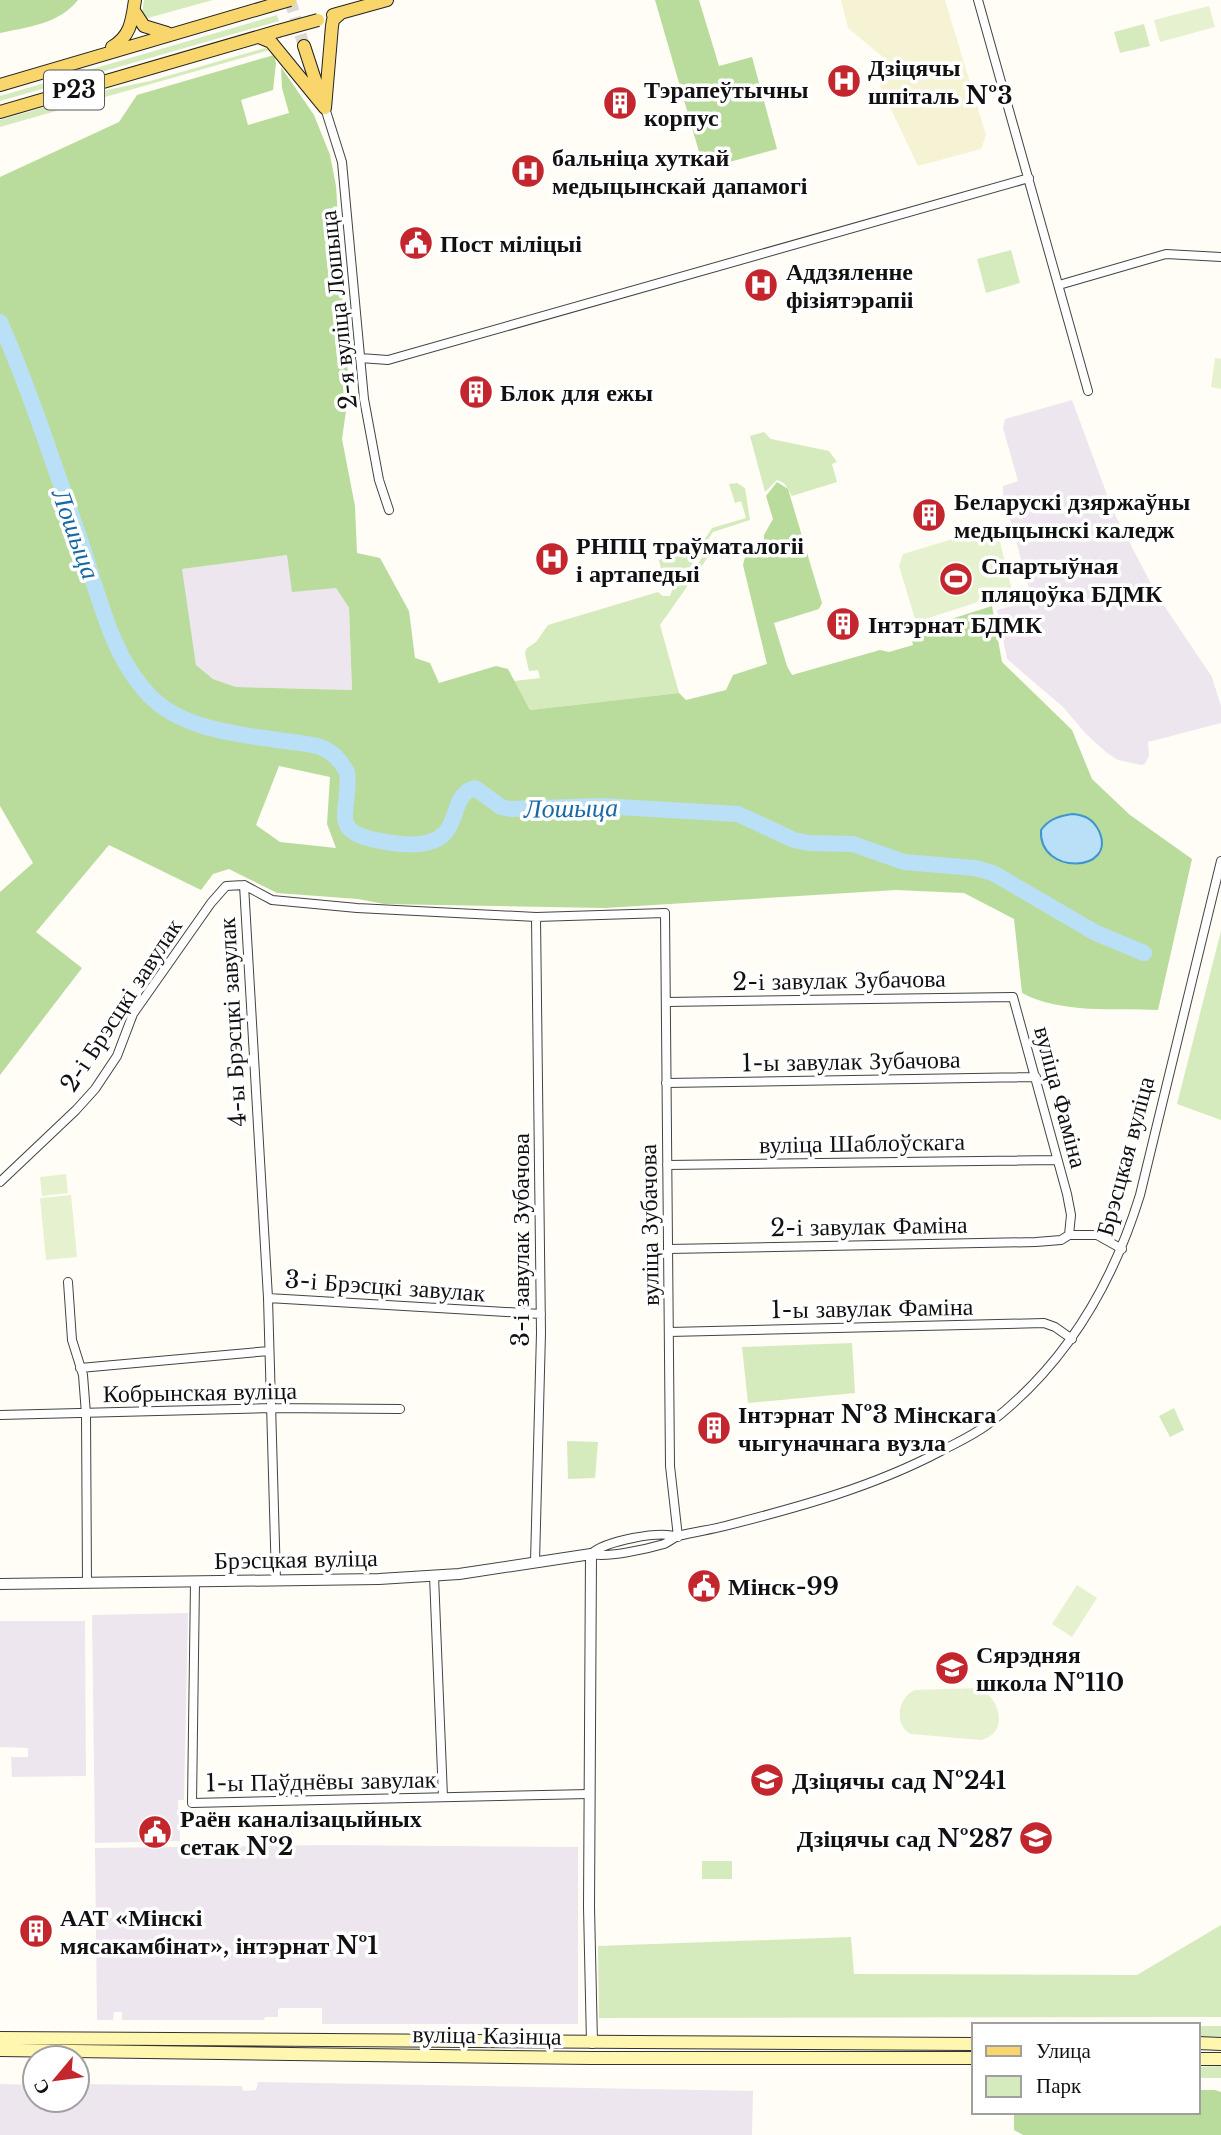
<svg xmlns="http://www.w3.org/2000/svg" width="1221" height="2135" viewBox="0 0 1221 2135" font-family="'Libre Baskerville',serif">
	<rect width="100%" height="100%" fill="#fffdf5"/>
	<path fill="#eee6ef" d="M1072,400L1113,511L1157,595L1212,677L1221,706V723L1148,742L1149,756L1145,764L1141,765L1118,760L1107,753L1087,735L1063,707L1007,659L997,610L1031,601L1033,594L1028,585L1003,493V486L1018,481L1003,428L1005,419Z
		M287,555L336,588L349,608L352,690L236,687L213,679L196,665L181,569Z
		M188,1613L184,1800H178L180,1841L95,1843L92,1615Z
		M0,1621H85L86,1776L12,1777L11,1757H28V1748L0,1747Z
		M330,1845L578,1847V2024H322V2008H281L278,2009V2017H265L264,2020H122V2012H114L113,2020H97L95,1848Z
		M258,2082L753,2091L752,2135H0V2084L35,2085V2100H77V2084L242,2086L243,2091L256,2090Z"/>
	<path fill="#f6f3d4" d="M841,0H945L986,135L981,149L918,166L880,86L889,62L848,28Z"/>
	<path fill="#d5ebbd" d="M144,0H213L148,18L142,13Z
		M277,15L279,21L0,101V96Z
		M1144,24L1150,46L1120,53L1114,32Z
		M265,48L270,50L0,127V120L97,92L150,81Z
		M1011,250L1020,283L986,293L977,259Z
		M764,432L771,439L829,451L837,462L832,464L837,482L792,496L784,483L777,480L765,492L750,436Z
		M737,483L745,488L750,520L713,532L681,581L670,582L666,578L660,579L657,571L661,569L659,560L689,550L692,546L701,545L712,528L746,518L741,501L735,503L729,484Z
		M716,537L708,557L660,625L679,693L530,710L514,681L540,678L538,670L529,671L525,653L527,648L536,642L548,625L658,592L663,596H670L673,588L684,584Z
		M1221,931V1120L1177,1104Z
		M852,1343L855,1393L748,1403L742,1347Z
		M1174,1408L1184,1430L1170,1437L1159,1416Z
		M567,1441L598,1442L595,1478L568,1479Z
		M702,1861H732V1879H702Z
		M1221,1925V2017L599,2018L598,1946L851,1937L854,1974L1137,1975Z
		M1198,2026H1221V2039H1198Z
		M1221,2066V2078H1198V2067Z"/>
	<path fill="#b9dc9c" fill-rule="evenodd" d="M0,0H78C59,24 28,27 0,33Z
		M655,0H699L719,66L752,57L777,149L704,169Z
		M274,55L276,63L273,90L241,100L248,125L289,113L282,88L281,67L314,115L330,155L336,186L349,390L342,439L355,506L357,553L380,558L409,611L415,658L430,663L439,683L496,666L508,669L530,710L679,693L686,700L726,690L733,675L767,664L743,565L747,549L764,541V535L773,519L766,496L777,482L788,489L822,603L819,609L774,623L787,666L792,675L880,650L889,652L913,645L910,632L992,606L1002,662L1072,730L1092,779L1130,815L1192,859L1158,1010C1113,1008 1062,1014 1022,993L1014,919L964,893L896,890L604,908L384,904L358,899L277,893L229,869L213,874L201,890L109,845L36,932L82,968L0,1075V892L33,863L0,806V177L119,122L137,95ZM287,555L292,592L336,588L349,608L352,690L236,687L213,679L196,665L182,569ZM279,766L330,777L327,824L336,848L280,842L256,825Z
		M1198,2090H1215L1221,2092V2135H1023L1014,2130V2112H1198Z"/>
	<path fill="#e6f2cf" d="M1209,6L1215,27L1160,42L1154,20Z
		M1215,358L1221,359V389L1211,387Z
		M989,528L997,529L1012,591L916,622L899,566L903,554Z
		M66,1174L68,1193L42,1196L40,1177Z
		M71,1195L77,1257L46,1260L40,1198Z
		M1077,1585L1097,1598L1072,1637L1052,1624Z
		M980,1688C1001,1700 1009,1733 981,1740L911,1734C893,1725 898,1697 915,1690Z"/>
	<path fill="#b9e0f7" stroke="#3f96cf" stroke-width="2" d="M1072,814C1085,815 1093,819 1099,831C1118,873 1038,876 1041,830C1049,819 1059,816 1072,814Z"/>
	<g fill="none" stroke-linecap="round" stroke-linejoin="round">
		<path stroke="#b9e0f7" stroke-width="16" d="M0,322C30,391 54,465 79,537C98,590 109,654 150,696C183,730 239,734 284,741C297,743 313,743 325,749C335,754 342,763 347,772C352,814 324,832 386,842C475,857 440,797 475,788L501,807L511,809L600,806L738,814L794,840L809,843L853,844L904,862L975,868L993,873L1096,933L1144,953"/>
		<path stroke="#dbdad3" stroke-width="12" stroke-dasharray="12 6" stroke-linecap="butt" d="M290,0L304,46"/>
		<g stroke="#444" stroke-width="10">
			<path id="minor" d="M978,0L1088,391
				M325,108L342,162L364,399L379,480L389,510
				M1059,285L1166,254L1221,257
				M360,358L388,360L1029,178
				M666,1002L1013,997L1067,1194L1071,1215L1069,1235H1097L1122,1249
				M666,1083L1036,1077
				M667,1165L1057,1160
				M0,1182L76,1110L95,1089L117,1056L133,1014L211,903L226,886L244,885
				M668,1249L1036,1242L1061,1240L1069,1235
				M68,1282L72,1340L83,1375L86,1414L87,1583
				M268,1298L541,1314
				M669,1332L1044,1323L1055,1327L1072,1339
				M80,1368L269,1351
				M0,1415L271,1408L400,1409
				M591,1554C607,1558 647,1549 664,1544C669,1542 673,1538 678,1536C693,1532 710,1530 725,1526C799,1507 873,1487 941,1451C956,1443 972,1436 987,1425C1064,1367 1112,1286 1140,1195L1221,861
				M591,1554C605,1541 660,1530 678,1537
				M535,1562L541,1333L536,917
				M434,1576L443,1797
				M276,1580L268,1298L244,885L272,900L357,908L536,917L665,913L670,1466L678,1537
				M195,1582L192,1803L589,1794"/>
		</g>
		<g stroke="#444" stroke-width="12">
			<path id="tertiary" d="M0,1584L379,1579L459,1574L591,1554L589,1907L592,2043"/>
		</g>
		<g stroke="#333" stroke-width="14">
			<path id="secondary" d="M0,2038L974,2044
				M1198,2043L1221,2044
				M0,2050L591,2058H974
				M1198,2059H1221"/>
		</g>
		<g stroke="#222" stroke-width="14">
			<path id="primary" d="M134,11L144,26L167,33
				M333,15L387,0
				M259,37L271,42L325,108
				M304,46L321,98
				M112,47C131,36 132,20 135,0
				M0,85L269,6
				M325,108L332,26L333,20L341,13
				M0,112L278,31"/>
		</g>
		<use href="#minor" stroke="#fff" stroke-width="8"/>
		<use href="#tertiary" stroke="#fff" stroke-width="10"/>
		<use href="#secondary" stroke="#fff6b0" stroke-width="12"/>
		<use href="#primary" stroke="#f9d66b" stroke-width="12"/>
		<g stroke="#222" stroke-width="14" stroke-linecap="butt">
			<path id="primary-bridge" d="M269,6L290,0
				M278,31L318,20"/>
		</g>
		<use href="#primary-bridge" stroke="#f9d66b" stroke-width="12"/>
	</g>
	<defs>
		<g id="hospital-disc" transform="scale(1.75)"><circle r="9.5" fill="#c4262e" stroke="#fff"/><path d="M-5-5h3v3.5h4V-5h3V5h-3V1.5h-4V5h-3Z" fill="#fff"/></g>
		<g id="building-disc" transform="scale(1.75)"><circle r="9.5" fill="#c4262e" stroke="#fff"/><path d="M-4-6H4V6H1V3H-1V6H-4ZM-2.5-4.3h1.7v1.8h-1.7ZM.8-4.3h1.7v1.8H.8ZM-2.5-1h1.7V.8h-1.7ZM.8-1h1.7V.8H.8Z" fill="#fff"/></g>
		<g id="civic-disc" transform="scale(1.75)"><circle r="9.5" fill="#c4262e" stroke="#fff"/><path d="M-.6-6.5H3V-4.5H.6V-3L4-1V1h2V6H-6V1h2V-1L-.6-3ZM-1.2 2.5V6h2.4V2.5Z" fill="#fff"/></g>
		<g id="stadium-disc" transform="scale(1.75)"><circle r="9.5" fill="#c4262e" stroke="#fff"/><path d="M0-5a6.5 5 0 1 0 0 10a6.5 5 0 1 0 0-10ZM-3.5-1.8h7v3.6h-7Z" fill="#fff"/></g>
		<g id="school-disc" transform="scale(1.75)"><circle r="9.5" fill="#c4262e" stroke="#fff"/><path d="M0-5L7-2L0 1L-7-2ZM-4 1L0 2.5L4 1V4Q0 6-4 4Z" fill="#fff"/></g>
	</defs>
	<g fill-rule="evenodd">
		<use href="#hospital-disc" x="844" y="81"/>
		<use href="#building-disc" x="620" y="103"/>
		<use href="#hospital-disc" x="528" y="171"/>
		<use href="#civic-disc" x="416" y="243"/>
		<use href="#hospital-disc" x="761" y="285"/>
		<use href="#building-disc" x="476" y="392"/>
		<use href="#building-disc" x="929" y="515"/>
		<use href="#hospital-disc" x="552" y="559"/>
		<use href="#stadium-disc" x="956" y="579"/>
		<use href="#building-disc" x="843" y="624"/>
		<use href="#building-disc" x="714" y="1428"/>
		<use href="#civic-disc" x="704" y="1586"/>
		<use href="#school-disc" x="952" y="1668"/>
		<use href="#school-disc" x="767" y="1780"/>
		<use href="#civic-disc" x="155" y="1832"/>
		<use href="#school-disc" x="1036" y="1838"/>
		<use href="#building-disc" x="36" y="1931"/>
	</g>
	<g text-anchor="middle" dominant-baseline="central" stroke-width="7" stroke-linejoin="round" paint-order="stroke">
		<rect fill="#fff" stroke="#585858" stroke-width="2" x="44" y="70.5" width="60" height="39" rx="5"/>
		<g font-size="23" font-weight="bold" fill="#111">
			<text x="74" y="90">Р23</text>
		</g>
		<g font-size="24" font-weight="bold" fill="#111" stroke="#fff" text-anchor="start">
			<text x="868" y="67">Дзіцячы<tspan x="868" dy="28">шпіталь №3</tspan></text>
			<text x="644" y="89">Тэрапеўтычны<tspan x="644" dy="28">корпус</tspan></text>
			<text x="552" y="157">бальніца хуткай<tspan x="552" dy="28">медыцынскай дапамогі</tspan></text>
			<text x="440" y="243">Пост міліцыі</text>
			<text x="786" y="271">Аддзяленне<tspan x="786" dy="28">фізіятэрапіі</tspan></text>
			<text x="500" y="392">Блок для ежы</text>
			<text x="954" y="501">Беларускі дзяржаўны<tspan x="954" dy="28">медыцынскі каледж</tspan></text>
			<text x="576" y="545">РНПЦ траўматалогіі<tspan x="576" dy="28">і артапедыі</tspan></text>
			<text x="981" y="565">Спартыўная<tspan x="981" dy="28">пляцоўка БДМК</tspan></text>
			<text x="868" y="624">Інтэрнат БДМК</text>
			<text x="738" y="1414">Інтэрнат №3 Мінскага<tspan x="738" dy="28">чыгуначнага вузла</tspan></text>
			<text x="728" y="1586">Мінск-99</text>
			<text x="976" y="1654">Сярэдняя<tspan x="976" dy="28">школа №110</tspan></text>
			<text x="792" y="1780">Дзіцячы сад №241</text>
			<text x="180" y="1818">Раён каналізацыйных<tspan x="180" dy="28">сетак №2</tspan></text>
			<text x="1012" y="1838" text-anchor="end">Дзіцячы сад №287</text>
			<text x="60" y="1917">ААТ «Мінскі<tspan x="60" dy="28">мясакамбінат», інтэрнат №1</tspan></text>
		</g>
		<g font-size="24" fill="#111" stroke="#fff">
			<text transform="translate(338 310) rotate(-96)">2-я вуліца Лошыца</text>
			<text transform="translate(839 980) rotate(-1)">2-і завулак Зубачова</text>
			<text transform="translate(121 1005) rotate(-57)">2-і Брэсцкі завулак</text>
			<text transform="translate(232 1022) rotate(-93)">4-ы Брэсцкі завулак</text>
			<text transform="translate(851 1061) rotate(-1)">1-ы завулак Зубачова</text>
			<text transform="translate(1061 1097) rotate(75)">вуліца Фаміна</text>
			<text transform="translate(862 1143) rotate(-1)">вуліца Шаблоўскага</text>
			<text transform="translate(1125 1156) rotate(-75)">Брэсцкая вуліца</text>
			<text transform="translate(649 1225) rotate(-91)">вуліца Зубачова</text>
			<text transform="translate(869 1226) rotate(-1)">2-і завулак Фаміна</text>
			<text transform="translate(520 1240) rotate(-90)">3-і завулак Зубачова</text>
			<text transform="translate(385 1286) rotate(4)">3-і Брэсцкі завулак</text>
			<text transform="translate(872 1308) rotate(-1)">1-ы завулак Фаміна</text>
			<text transform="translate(200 1392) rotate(-1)">Кобрынская вуліца</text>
			<text transform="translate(296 1559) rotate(-1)">Брэсцкая вуліца</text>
			<text transform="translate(321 1781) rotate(-1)">1-ы Паўднёвы завулак</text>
			<text transform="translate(487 2035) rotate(1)">вуліца Казінца</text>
		</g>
		<g font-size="26" font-style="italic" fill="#1768a6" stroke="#fff">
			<text transform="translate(76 534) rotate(70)">Лошыца</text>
			<text transform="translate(571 808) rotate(-1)">Лошыца</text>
		</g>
	</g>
	<rect x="972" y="2023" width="228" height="91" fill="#ffffff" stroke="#a0a0a0" stroke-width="2"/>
	<rect x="986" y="2046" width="35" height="10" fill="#f9d66b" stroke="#a0a0a0" stroke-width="2"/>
	<text x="1036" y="2058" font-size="21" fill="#111111">Улица</text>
	<rect x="986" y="2076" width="35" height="21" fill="#d5ebbd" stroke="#a0a0a0" stroke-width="2"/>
	<text x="1036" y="2093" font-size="21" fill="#111111">Парк</text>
	<g transform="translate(56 2079) rotate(241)"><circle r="33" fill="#ffffff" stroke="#a0a0a0" stroke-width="2"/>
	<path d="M0-5L12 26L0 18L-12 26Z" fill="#c4262e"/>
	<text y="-10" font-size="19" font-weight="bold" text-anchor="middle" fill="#111111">С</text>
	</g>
</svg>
